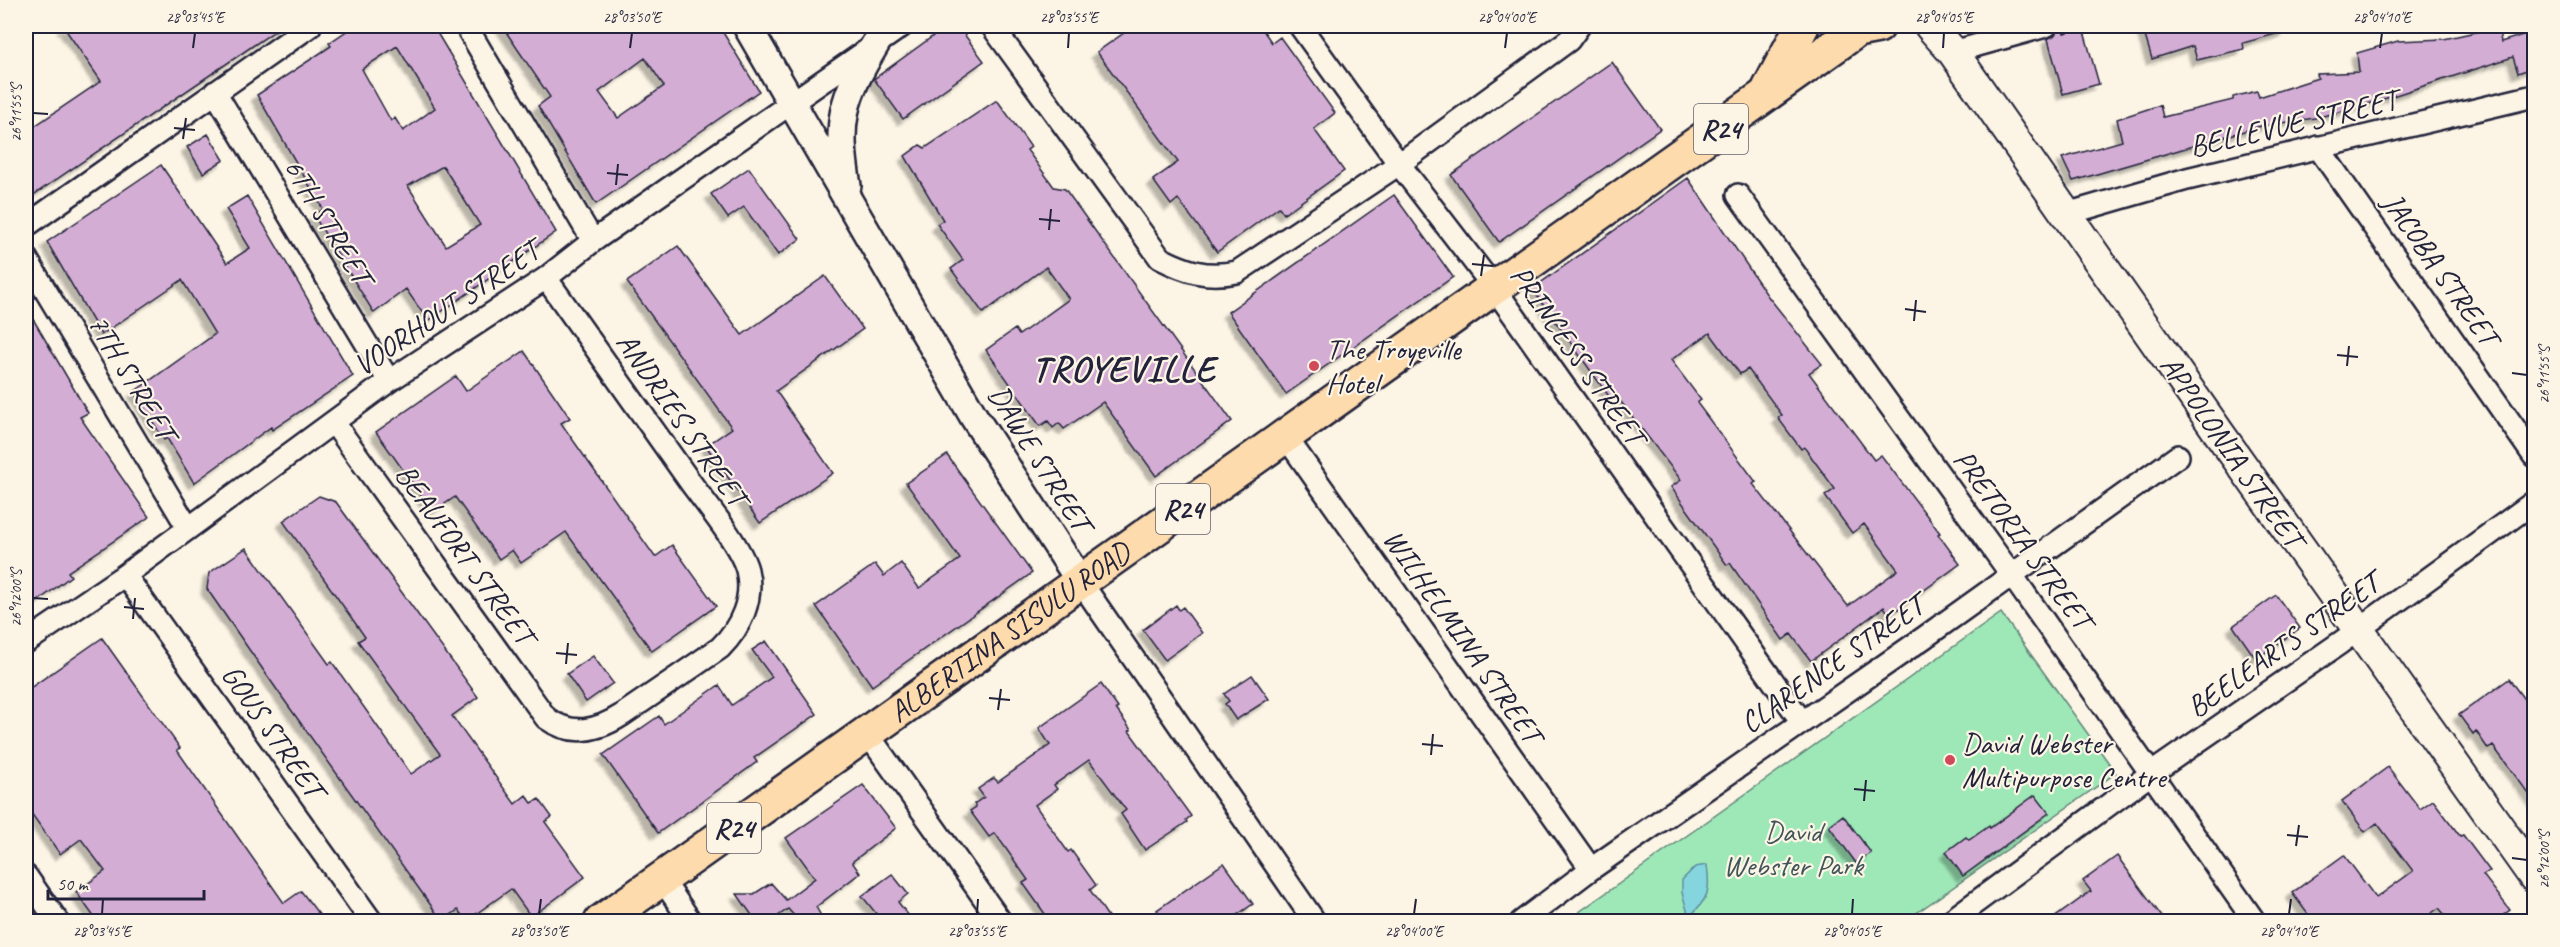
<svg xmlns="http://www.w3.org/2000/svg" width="2560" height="947" viewBox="0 0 2560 947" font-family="Caveat,sans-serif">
	<defs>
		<filter id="shadow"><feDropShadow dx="-5.5" dy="5.5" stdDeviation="1.5" flood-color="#0004"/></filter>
	</defs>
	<rect width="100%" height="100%" fill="#fcf5e5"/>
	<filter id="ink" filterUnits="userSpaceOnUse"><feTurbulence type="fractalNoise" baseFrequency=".0167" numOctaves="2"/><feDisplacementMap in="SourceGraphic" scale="12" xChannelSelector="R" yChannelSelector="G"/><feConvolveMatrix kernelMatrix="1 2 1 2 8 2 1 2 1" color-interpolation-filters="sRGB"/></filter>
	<g filter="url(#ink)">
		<path fill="#9ee8b7" stroke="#608579" stroke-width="1.5" d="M2001,613L2116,773L1905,921L1565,922Z"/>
		<path fill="#85d5de" stroke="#5d8d9d" stroke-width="1.5" d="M1707,865C1711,892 1708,899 1689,917L1682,893V880L1695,867Z"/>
		<path fill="#d4add5" stroke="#22223b" stroke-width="1.5" fill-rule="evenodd" filter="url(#shadow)" d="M63,26H282L26,200V132L101,81Z
			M354,26H433L556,232L428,321L406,289L374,313L314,216L323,209L257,95L331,46L329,43ZM397,46L435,108L403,131L395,118L391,121L362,69ZM443,166L480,225L446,246L408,186Z
			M502,26H719L759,91L596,204L538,106L550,97ZM645,58L664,86L618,118L599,92Z
			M947,26H958L984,61L903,119L874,79Z
			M1134,26H1260L1272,43L1280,37L1335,113L1314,129L1344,171L1284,214L1279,207L1217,252L1178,199L1171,205L1153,180L1178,162L1097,52Z
			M2058,26H2063L2064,33L2083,28L2099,84L2063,94L2048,39L2055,34Z
			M2142,26H2287V31L2243,43L2244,49L2197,60L2193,46L2152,59Z
			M2498,27L2501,42L2535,31V67L2518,73L2513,57L2362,106L2315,118L2261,126L2073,181L2062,158L2122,141L2117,119L2160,105L2163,117L2233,100V97L2257,91L2259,97L2318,78L2317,74L2359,72L2357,53L2398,41L2444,39Z
			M1612,62L1660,129L1499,242L1451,175Z
			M997,100L1031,147L1027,150L1054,187L1065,189L1232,421L1156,476L1103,402L1064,429L1059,423L1053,428L1048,421L1040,426L986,350L1015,329L1019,335L1069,299L1046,267L983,313L951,269L963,260L937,224L943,220L905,156L920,145L925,148Z
			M208,134L224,160L203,173L187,147Z
			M161,165L227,263L250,248L226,209L247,196L353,376L272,430L271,427L194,483L167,438L164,440L134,392L215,334L182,280L101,335L47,242Z
			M749,168L800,239L778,255L744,207L728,218L711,194Z
			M1688,178L1767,295L1822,364L1809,373L1874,460L1881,455L1940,533L1938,534L1960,564L1890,615L1884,607L1811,661L1791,634L1783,640L1730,563L1727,565L1671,487L1681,480L1618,398L1613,402L1532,289ZM1710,333L1740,374L1748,369L1782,415L1778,418L1801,449L1804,447L1835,489L1825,496L1852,533L1864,524L1898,570L1848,606L1753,484L1756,482L1697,403L1701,400L1671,360Z
			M1394,195L1453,277L1286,394L1228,312Z
			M678,246L742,335L825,276L863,329L776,391L833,473L760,523L706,446L732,428L627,282Z
			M26,307L88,413L80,417L149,517L68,572L71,576L26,610Z
			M524,351L570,418L561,423L655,557L672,545L716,606L652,651L566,532L521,563L512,550L499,559L455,497L433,512L376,432L456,376L466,391Z
			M947,455L1032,573L872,686L816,606L875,564L884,576L901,563L919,588L960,559L906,483Z
			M319,496L336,502L478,697L452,716L515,804L526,795L532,803L539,799L552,817L545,822L585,877L531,917L511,889L466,921L458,910L442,921L282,697L207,589L209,573L246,548L329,664L332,662L411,774L440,754L358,641L365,637L283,521Z
			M2276,595L2300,628L2256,659L2233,626Z
			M1176,605L1179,610L1183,607L1202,633L1165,660L1143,630Z
			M102,638L180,748L177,750L284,903L301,891L324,921H97L76,892L105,871L81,839L60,854L26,806V691Z
			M766,641L817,714L754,758L757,762L658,833L603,755L659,716L664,724L719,685L732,705L772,677L752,650Z
			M593,656L613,683L586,702L567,674Z
			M1252,675L1269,699L1236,720L1225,704L1229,701L1224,694Z
			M2509,679L2535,714V802L2493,746L2488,749L2476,731L2473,734L2459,715Z
			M1101,684L1118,708L1116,709L1131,730L1129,731L1191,816L1186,820L1187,822L1145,850L1121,814L1126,810L1089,760L1054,785L1057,789L1035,805L1068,852L1071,850L1096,885L1090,890L1111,921H1050L1023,883L1028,880L995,833L989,837L970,811L976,807L974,804L984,797L978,789L994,778L998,782L1050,745L1039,728Z
			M2388,767L2420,809L2433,800L2460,836L2463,835L2490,871L2483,875L2510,910L2495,921H2450L2439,908L2420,921H2313L2292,893L2344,855L2376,898L2413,871L2377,823L2365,832L2342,801Z
			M863,785L896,828L852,862L860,873L816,907L824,921H799L788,909L771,921H756L737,894H754L771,883L786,900L815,878L786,838Z
			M2035,795L2049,813L1963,876L1946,852L1966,837L1969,840L1989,826L1990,828Z
			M1843,815L1871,853L1856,863L1829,826Z
			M2117,856L2165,921H2050L2091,891L2083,881Z
			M1224,863L1253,904L1228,921H1166L1157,910Z
			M892,874L908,894L898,902L913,921H882L862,896Z"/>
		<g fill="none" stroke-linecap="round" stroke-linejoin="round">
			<g stroke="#22223b" stroke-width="26">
				<path id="minor" d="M466,26L593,241
					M992,26L1160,258C1187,272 1207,278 1237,272L1399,164L1569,40L1579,26
					M1300,26L1399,164L1495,289L1802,722
					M1953,52L2046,26
					M215,92L389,381
					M2318,147L2534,456
					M1738,195L2011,574L2255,922
					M2066,214L2187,179L2534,96
					M26,226L310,26
					M26,258L188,528
					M334,423L546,718C572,737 597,731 622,715L720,648C741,627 754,599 747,570C741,547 708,506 693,486C644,417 595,347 546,278
					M1286,437L1591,869
					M125,575L372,922
					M1080,581L1315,922
					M26,642L125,575L389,381L546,278L593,241L902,26
					M867,733L1001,922
					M26,876L58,922
					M662,879L691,922
					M1521,922L1591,869L1925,637L2178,456
					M1949,922L2152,773L2340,643L2534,502"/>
			</g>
			<g stroke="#22223b" stroke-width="32">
				<path id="tertiary" d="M747,26L974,417L1080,581
					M847,186C836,121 842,99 876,43"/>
			</g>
			<g stroke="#22223b" stroke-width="34">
				<path id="secondary" d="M1930,26L1953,52L2219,433L2534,877"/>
			</g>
			<g stroke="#22223b" stroke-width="38">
				<g id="primary">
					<path d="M1769,89L1802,26"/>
					<path id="s1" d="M601,922L1857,30L1878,26"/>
				</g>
			</g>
			<use href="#minor" stroke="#fcf5e5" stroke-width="21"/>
			<use href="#tertiary" stroke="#fcf5e5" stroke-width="27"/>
			<use href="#secondary" stroke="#fcf5e5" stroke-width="30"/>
			<use href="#primary" stroke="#fddbac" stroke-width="33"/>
		</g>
	</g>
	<path fill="none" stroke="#22223b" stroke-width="2" d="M193,48L195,33M630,48L632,33M1068,48L1069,33M1505,48L1507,33M1943,48L1944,33M2380,48L2382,33M33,113L48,114M174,128L195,130M183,139L186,118M607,173L628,175M616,185L618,164M1039,219L1060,221M1049,230L1051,209M1472,264L1493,266M1481,276L1484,255M1905,309L1926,312M1914,321L1916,300M2337,355L2358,357M2347,366L2349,346M2512,373L2527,375M33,598L48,599M124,607L144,609M133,619L135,598M556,653L577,655M566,664L568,643M989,698L1010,700M998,710L1001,689M1422,744L1443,746M1431,755L1433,734M1854,789L1875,791M1864,801L1866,780M2287,835L2308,837M2296,846L2299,825M2512,858L2527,860M102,914L103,899M539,914L541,899M977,914L978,899M1414,914L1416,899M1852,914L1853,899M2289,914L2291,899"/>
	<g fill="#d1495b" stroke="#fcf5e5" stroke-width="2">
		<circle cx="1314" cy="366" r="6"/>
		<circle cx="1950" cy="760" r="6"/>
	</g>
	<g text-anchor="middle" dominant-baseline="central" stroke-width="4.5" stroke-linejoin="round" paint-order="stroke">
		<g fill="#fcf5e5" stroke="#63616e" stroke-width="1.5">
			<rect x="1694" y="104" width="54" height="50" rx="4.5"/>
			<rect x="1156" y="484" width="54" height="50" rx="4.5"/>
			<rect x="707" y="803" width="54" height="50" rx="4.5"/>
		</g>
		<g font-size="28" font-weight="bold" fill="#22223b">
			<text x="1721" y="129">R24</text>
			<text x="1183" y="509">R24</text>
			<text x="734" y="828">R24</text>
		</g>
		<g font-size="30" fill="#22223b" stroke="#fcf5e5">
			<text transform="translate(2293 123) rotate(-13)">BELLEVUE STREET</text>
			<text transform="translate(328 221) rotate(59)">6TH STREET</text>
			<text transform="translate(2441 269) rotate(55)">JACOBA STREET</text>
			<text transform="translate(446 308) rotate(-34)">VOORHOUT STREET</text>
			<text transform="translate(1578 355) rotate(55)">PRINCESS STREET</text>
			<text transform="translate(132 377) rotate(59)">7TH STREET</text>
			<text transform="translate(682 419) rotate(55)">ANDRIES STREET</text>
			<text transform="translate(2232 451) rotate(55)">APPOLONIA STREET</text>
			<text transform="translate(1040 458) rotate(58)">DAWE STREET</text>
			<text transform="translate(2023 539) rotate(54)">PRETORIA STREET</text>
			<text transform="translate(465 554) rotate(54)">BEAUFORT STREET</text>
			<text stroke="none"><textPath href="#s1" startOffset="501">ALBERTINA SISULU ROAD</textPath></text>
			<text transform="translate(1463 636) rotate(55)">WILHELMINA STREET</text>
			<text transform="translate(2283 645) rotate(-35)">BEELEARTS STREET</text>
			<text transform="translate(1832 664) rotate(-35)">CLARENCE STREET</text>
			<text transform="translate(273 731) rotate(55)">GOUS STREET</text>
		</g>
		<g font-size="30" fill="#22223b" stroke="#fcf5e5" text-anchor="start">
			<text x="1326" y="349">The Troyeville<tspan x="1326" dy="34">Hotel</tspan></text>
			<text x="1962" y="743">David Webster<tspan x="1962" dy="34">Multipurpose Centre</tspan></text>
		</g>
		<g font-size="30" fill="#41545a" stroke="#fcf5e5">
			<text x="1793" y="831">David<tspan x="1793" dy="34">Webster Park</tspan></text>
		</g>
		<g font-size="36" font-weight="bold" letter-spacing="1.5" fill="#22223b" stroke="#fcf5e5">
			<text x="1124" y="369">TROYEVILLE</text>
		</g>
	</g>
	<rect width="2560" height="947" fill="none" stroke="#fcf5e5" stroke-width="66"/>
	<path d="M48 890v9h156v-9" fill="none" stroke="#22223b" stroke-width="3"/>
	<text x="57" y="890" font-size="18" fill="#22223b" stroke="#fcf5e5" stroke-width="4.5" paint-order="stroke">50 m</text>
	<rect x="33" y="33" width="2494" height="881" fill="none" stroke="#22223b" stroke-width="2"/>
	<g font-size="15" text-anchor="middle" fill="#22223b">
		<text x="195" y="22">28°03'45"E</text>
		<text x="632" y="22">28°03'50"E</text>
		<text x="1069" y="22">28°03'55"E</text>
		<text x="1507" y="22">28°04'00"E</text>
		<text x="1944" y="22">28°04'05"E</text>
		<text x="2382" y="22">28°04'10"E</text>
		<text transform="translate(16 113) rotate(-90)" y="5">26°11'55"S</text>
		<text transform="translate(2544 375) rotate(-90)" y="5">26°11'55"S</text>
		<text transform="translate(16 598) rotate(-90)" y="5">26°12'00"S</text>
		<text transform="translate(2544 860) rotate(-90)" y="5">26°12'00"S</text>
		<text x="102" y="936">28°03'45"E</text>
		<text x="539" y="936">28°03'50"E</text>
		<text x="977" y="936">28°03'55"E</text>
		<text x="1414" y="936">28°04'00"E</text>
		<text x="1852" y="936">28°04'05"E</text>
		<text x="2289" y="936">28°04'10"E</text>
	</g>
</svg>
